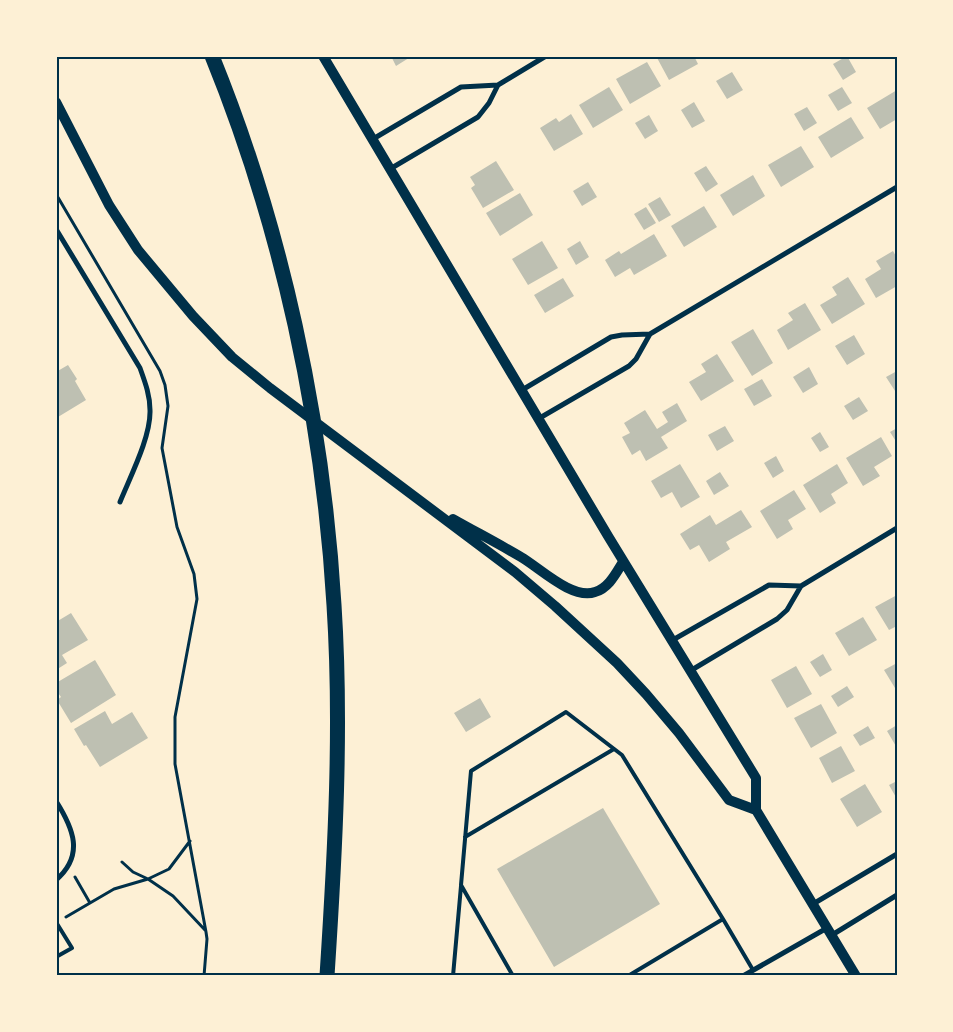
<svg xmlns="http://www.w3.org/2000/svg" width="953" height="1032" viewBox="0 0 953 1032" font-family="Jost,sans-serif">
	<rect width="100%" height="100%" fill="#fdf0d5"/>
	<path fill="#bec0b2" d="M391,56H412L396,66Z
		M656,56H694L698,64L669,80Z
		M847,56L856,72L843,80L833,64Z
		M647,62L661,86L630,104L616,79Z
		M732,72L743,90L727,99L716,81Z
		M609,87L623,110L593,128L579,105Z
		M842,87L852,103L838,111L828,95Z
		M897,90V119L880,129L867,108Z
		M694,102L705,121L692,128L681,110Z
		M807,107L817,123L804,131L794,114Z
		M571,114L583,134L554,151L540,128L556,118L559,122Z
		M649,115L658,131L645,139L635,123Z
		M851,117L864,138L831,158L818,137Z
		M801,146L814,167L781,187L768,165Z
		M496,161L514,190L483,208L471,188L475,185L470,177Z
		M706,166L718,184L706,192L694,173Z
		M753,175L765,196L733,216L720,195Z
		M588,182L597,197L582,206L573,191Z
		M520,193L533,215L500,236L486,213Z
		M660,197L671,215L659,222L648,204Z
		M704,206L717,227L684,247L671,226Z
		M646,207L656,223L644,230L634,214Z
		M654,234L667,256L634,275L630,268L615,277L605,260L619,251L621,254Z
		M542,241L558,268L528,285L512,259Z
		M580,241L589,257L576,265L567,249Z
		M893,251L897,258V286L876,298L865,279L881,269L876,261Z
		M848,277L865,304L832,324L820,305L837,295L832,287Z
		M563,278L574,296L545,313L534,295Z
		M805,303L821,330L788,350L777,330L793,320L788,313Z
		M753,329L773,363L752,376L731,342Z
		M854,335L865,354L847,365L835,346Z
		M717,354L734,381L701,401L689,382L706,372L701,364Z
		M68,365L77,379L75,381L86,400L58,417L56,415V372Z
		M809,367L818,384L803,393L793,377Z
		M897,371V394L886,377Z
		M762,379L772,396L754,406L744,389Z
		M859,397L868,411L853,420L844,406Z
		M677,403L687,421L661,437L668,448L646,461L640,450L632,455L622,437L630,433L624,423L645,410L657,429L668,422L662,412Z
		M725,426L734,441L717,451L708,435Z
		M897,428V443L890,432Z
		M820,432L829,447L820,452L811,438Z
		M881,437L892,456L874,467L880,476L863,486L846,458Z
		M776,456L784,471L773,478L764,463Z
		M680,464L700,497L681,508L672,492L661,498L651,481Z
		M837,464L848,483L831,494L836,503L820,513L803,485Z
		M720,472L729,486L714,495L706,481Z
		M794,490L806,509L788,520L793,529L777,539L760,511Z
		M741,510L752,527L726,542L730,549L709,562L699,545L690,550L680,534L710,515L716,525Z
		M897,595V626L889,630L875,607Z
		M71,613L88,640L62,655L67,663L56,670V622Z
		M863,617L877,640L849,656L835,633Z
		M823,654L832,670L820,677L810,662Z
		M95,660L116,695L71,723L57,700L61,697L56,690V683Z
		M897,663V687L895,688L884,670Z
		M796,666L812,694L787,708L771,680Z
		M847,686L854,697L838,707L831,696Z
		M480,698L491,717L466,732L454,713Z
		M821,704L837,733L811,748L794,718Z
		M105,711L112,724L132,712L148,738L100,767L86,745L84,746L74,729Z
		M897,725V748L887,731Z
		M868,726L875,738L860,746L853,735Z
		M841,746L855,771L832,783L819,758Z
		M897,781V799L889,785Z
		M865,784L882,812L857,827L840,799Z
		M603,808L660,904L554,967L497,869Z"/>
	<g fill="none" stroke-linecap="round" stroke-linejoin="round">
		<path stroke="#003049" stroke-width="3" d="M56,194L160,371L165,385L168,406L162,448L177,527L194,574L197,599L175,717V764L206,932L207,939L204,976
			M122,862L133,872L148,879L169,869L190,841
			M75,877L90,903
			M66,917L114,889L148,879L173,896L205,930"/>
		<path stroke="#003049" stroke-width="4" d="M465,837L614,749
			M56,922L72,948L56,957
			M453,976L461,886
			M513,976L461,885L471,771L566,712L622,755L723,919L753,970
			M628,976L723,919"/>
		<path stroke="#003049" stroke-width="5" d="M373,139L461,87L498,85L546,56
			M390,169L478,117L489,103L498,85
			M56,229L140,368C145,382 150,395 150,410C151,437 130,477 120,502
			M522,390L611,337L622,335L650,334
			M538,419L629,366L636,359L650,334L897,187
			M671,641L769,585L801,586
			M690,671L777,619L787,610L801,586L897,528
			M56,801C73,828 85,855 56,880
			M813,904L897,854
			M832,935L897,895
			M743,976L827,928"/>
		<path stroke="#003049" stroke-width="10" d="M323,56L608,536L756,778V810L856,976
			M56,102L109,205L138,250L193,316L232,357L270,388L515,572L555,606L617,663L646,694L679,733L729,800L756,810
			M453,519C476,532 499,544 521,557C540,568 572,600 595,592C609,588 616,573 623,562"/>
		<path stroke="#003049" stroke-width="15" d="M212,56C282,228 323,419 334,605C342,728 335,853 327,976"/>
	</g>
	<rect width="953" height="1032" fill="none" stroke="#fdf0d5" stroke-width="115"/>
	<rect x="58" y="58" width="838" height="916" fill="none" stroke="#003049" stroke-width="2"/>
</svg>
